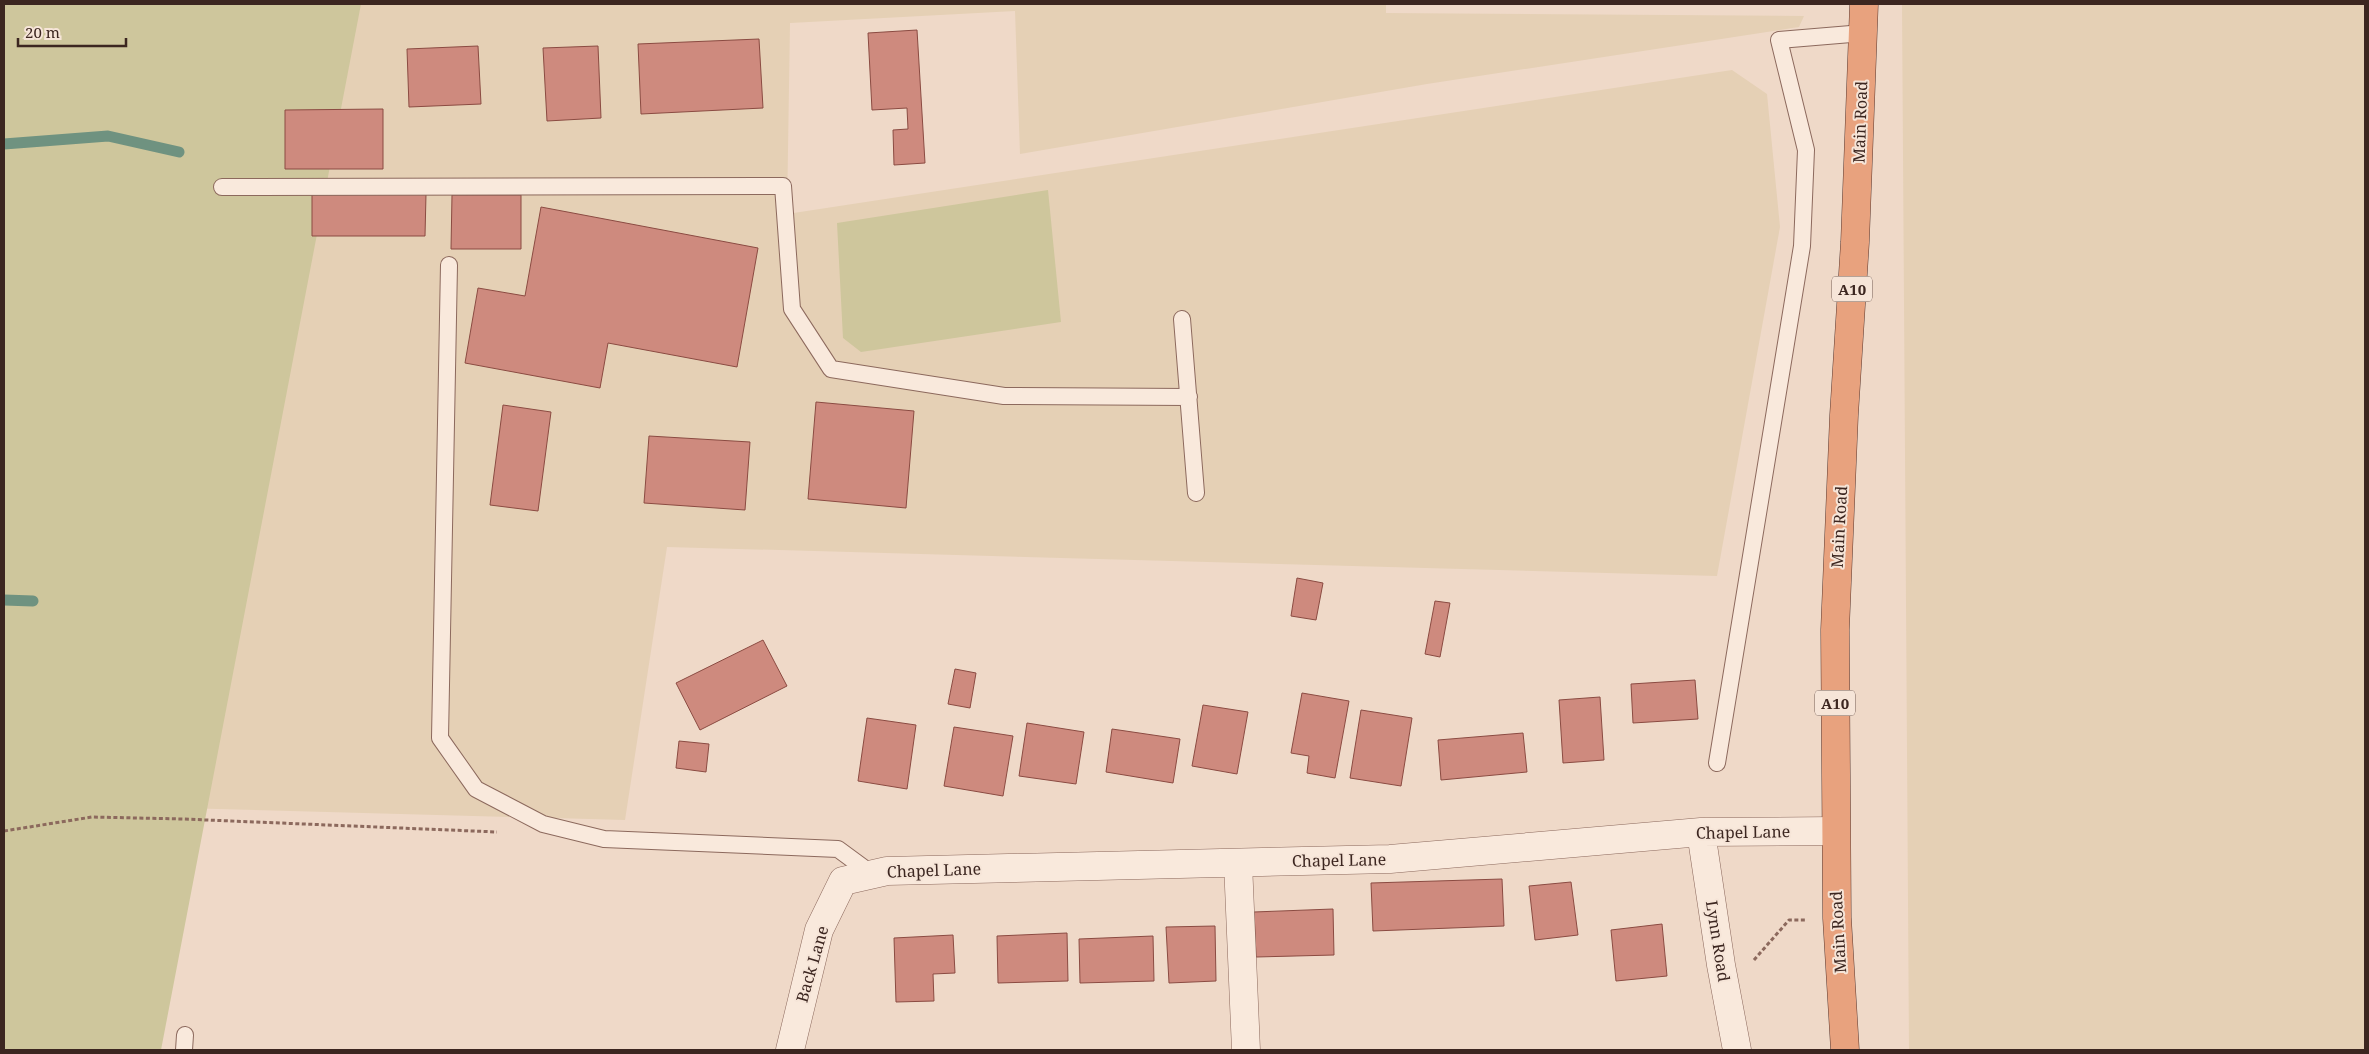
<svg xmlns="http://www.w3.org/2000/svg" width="2369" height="1054" viewBox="0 0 2369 1054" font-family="'Noto Serif',serif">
	<rect width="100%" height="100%" fill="#efd9c8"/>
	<path fill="#e5d0b5" d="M347,4H1386V13L1804,16L1799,27L1427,84L1020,154L1015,11L790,23L787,214L1732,70L1767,94L1780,227L1717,576L667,547L625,820L181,808Z
		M1902,4H2365V1050H1909Z"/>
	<path fill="#cec69c" d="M4,4H361L161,1050H4Z
		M1048,190L1061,322L861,352L843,338L837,223Z"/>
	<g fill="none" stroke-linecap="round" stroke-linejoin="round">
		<path stroke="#6f9280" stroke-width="11" d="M4,144L108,136L179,152
			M4,600L33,601"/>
	</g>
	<path fill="#ce8a7e" stroke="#8b4b42" d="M917,30L925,163L894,165L893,130L908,129L907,108L872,110L868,33Z
		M759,39L763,108L641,114L638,44Z
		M478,46L481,104L409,107L407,49Z
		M598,46L601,118L547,121L543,48Z
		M383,109V169H285V110Z
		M312,193L426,194L425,236H312Z
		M452,195H521V249H451Z
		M541,207L758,248L737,367L608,343L600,388L465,363L478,288L525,296Z
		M816,402L914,411L906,508L808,499Z
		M503,405L551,412L538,511L490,505Z
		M649,436L750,442L745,510L644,503Z
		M1297,578L1323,583L1316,620L1291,616Z
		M1435,601L1450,603L1440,657L1425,654Z
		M763,640L787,686L700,730L676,683Z
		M955,669L976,673L970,708L948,704Z
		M1695,680L1698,719L1633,723L1631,684Z
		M1302,693L1349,701L1335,778L1307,773L1309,756L1291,753Z
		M1600,697L1604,760L1563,763L1559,700Z
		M1203,705L1248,712L1237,774L1192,766Z
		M1361,710L1412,718L1401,786L1350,778Z
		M867,718L916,725L907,789L858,781Z
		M1027,723L1084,732L1076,784L1019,776Z
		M954,727L1013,736L1003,796L944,786Z
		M1112,729L1180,739L1173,783L1106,772Z
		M1523,733L1527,772L1441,780L1438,740Z
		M679,741L709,744L706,772L676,768Z
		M1502,879L1504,926L1373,931L1371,883Z
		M1571,882L1578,935L1535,940L1529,886Z
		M1333,909L1334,955L1256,957L1254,912Z
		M1662,924L1667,976L1616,981L1611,930Z
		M1215,926L1216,981L1169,983L1166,927Z
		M1067,933L1068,981L998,983L997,936Z
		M953,935L955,973L933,974L934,1001L896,1002L894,938Z
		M1153,936L1154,981L1080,983L1079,939Z"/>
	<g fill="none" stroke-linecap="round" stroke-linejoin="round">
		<g stroke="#8c695d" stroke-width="18">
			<path id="service" d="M222,187L783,186L792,309L831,369L1004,396L1189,397
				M449,265L440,738L476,789L543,824L604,839L838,849L872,874
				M1182,319L1196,493
				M1717,763L1802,246L1806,150L1779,40L1863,33
				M184,1050L185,1035"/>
		</g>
		<g stroke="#8c695d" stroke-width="29">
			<path id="minor" d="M1701,832L1721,965L1737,1050
				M1238,863L1246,1050
				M790,1050L819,930L843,881L887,871L1390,859L1701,832L1835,831"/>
		</g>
		<g stroke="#5a3931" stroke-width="29">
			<path id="trunk" d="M1845,1050L1837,918L1835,630L1844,415L1855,242L1864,4"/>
		</g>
		<path stroke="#8c695d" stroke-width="3" stroke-dasharray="4 2.5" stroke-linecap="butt" d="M4,831L92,817L183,819L497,832
			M1754,960L1789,920H1805"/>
		<use href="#service" stroke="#f9e9dc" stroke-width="16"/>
		<use href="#minor" stroke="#f9e9dc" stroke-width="28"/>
		<use href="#trunk" stroke="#e8a27e" stroke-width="28"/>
	</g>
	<g text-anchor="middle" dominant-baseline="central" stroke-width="4" stroke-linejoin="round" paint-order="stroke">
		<g fill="#f6e5d8" stroke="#745f57" stroke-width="1">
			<rect x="1832" y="276.5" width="40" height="25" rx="4"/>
			<rect x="1815" y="690.5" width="40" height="25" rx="4"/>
		</g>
		<g font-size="15" font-weight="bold" fill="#3c2620">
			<text x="1852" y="289">A10</text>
			<text x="1835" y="703">A10</text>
		</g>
		<g font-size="16" fill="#3c2620" stroke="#f6e5d8">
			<text transform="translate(1860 122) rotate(-88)">Main Road</text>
			<text transform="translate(1839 527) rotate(-87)">Main Road</text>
			<text transform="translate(1743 832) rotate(-1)">Chapel Lane</text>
			<text transform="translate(1339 860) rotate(-1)">Chapel Lane</text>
			<text transform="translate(934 870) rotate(-2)">Chapel Lane</text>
			<text transform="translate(1838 932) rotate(-93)">Main Road</text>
			<text transform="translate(1718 941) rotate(81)">Lynn Road</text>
			<text transform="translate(812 964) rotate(-74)">Back Lane</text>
		</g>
	</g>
	<rect width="2369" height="1054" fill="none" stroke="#3c2620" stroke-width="10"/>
	<path d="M18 38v8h108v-8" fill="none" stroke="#3c2620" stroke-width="2.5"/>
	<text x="25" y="38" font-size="15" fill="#3c2620" stroke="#f6e5d8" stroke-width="4" paint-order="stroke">20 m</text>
</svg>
